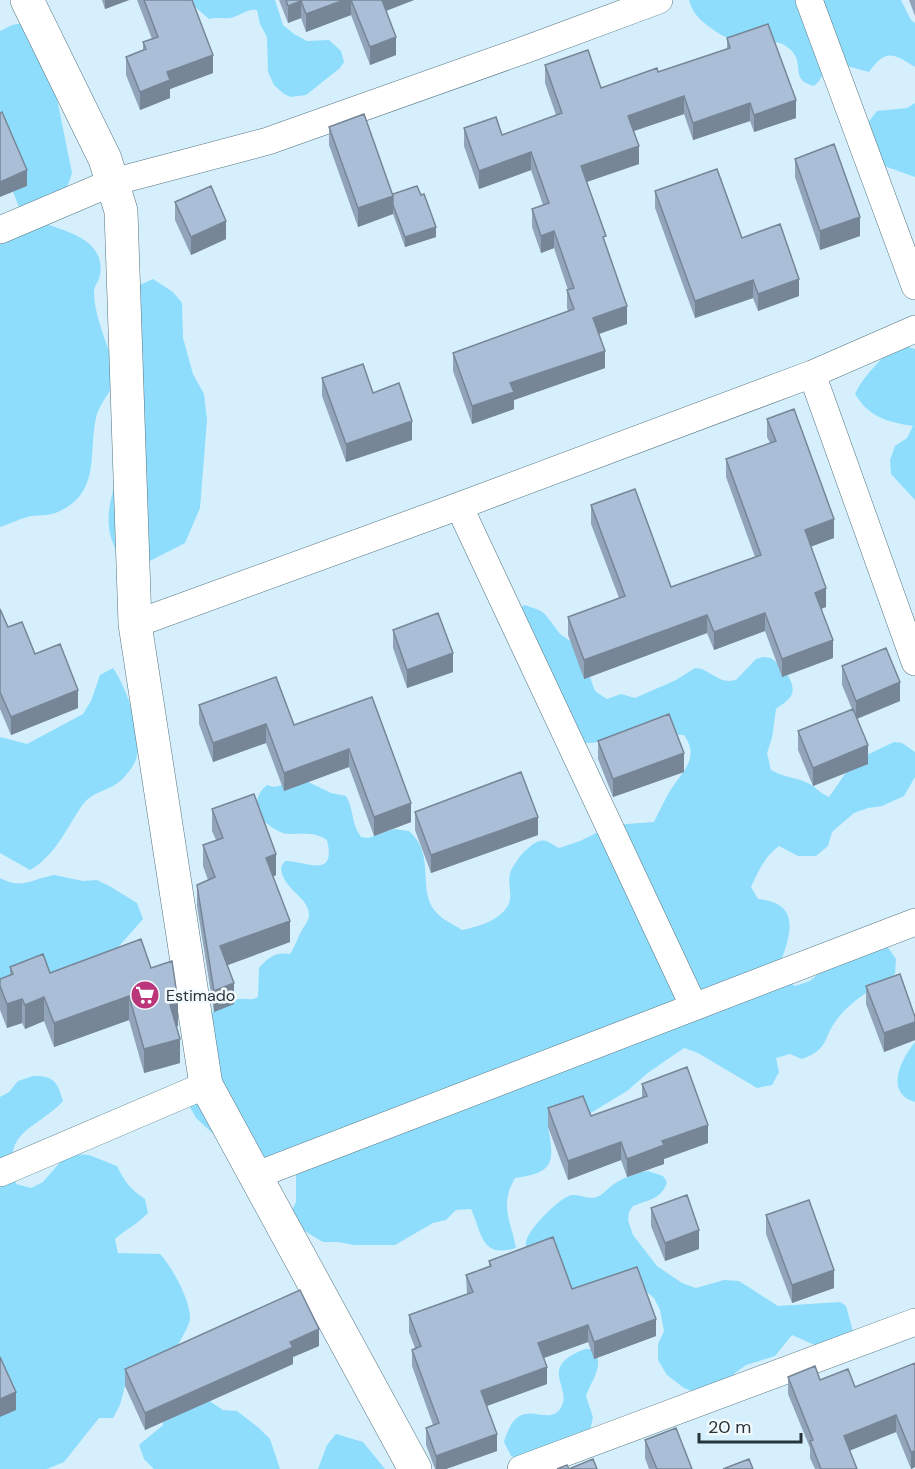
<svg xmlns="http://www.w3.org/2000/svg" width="915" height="1469" viewBox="0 0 915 1469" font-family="'DM Sans',sans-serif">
	<rect width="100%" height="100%" fill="#d5f0fc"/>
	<path fill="#8eddfd" d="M191,0H275L283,25L294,34L307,41L329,40L341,51L344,62L340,68L306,95L291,97L284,94L274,85L268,72L267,37L260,24L257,10C246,8 240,17 229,18C222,19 216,17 209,19L193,5Z
		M689,0H901L911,20L915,23V67C892,53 886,49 869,72L847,66L826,68L819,81L814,86C786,79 810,60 784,45C772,38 747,42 733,39C724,38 715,31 708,26C699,19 692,12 689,0Z
		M28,22L55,89L72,173C63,204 50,206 23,217L0,159V31L12,25Z
		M915,103V177L887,167L869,154L863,129L877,111L907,108Z
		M40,222C65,231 106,239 100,275C99,281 94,286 94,292C94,315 108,346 115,369L134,285L142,284L153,279L173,292L182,303L183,338L193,374L204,394L207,420L200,508L185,543L144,564L117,551C104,530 108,504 116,483L113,386C108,394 100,405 97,414C87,451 103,492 58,512C48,516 41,515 31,516C21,518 10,524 0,527V241Z
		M905,346L915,349V500L891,474L890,460L895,446L907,438L913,426C887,422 869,417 855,394C863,376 879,363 891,348Z
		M525,605L539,610L545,614L560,634L579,647L595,691L607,699L621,694L635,698L676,680L695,668L702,669L722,680L729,681L736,680L756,659L763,657L771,658C781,665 798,683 791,696C788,701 781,705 776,709L772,738L767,753L771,770C783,778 800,777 813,786C818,790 822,794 829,797L854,761L894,742L902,743L915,752V777L904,796L882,806L868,808L854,813L832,832L828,846L816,856H798L779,846C765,856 758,872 751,887L758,899C803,903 790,937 779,966L784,979L795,986L810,981L821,971L887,946L896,959L895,974C876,988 853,998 838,1018C822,1038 830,1049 802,1059L790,1054L776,1058L779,1072L772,1085L757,1088L698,1053L684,1048L649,1072L627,1091L589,1114L548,1127C555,1162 554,1173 515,1178C499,1206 511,1220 516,1248C481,1259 482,1233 471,1209L456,1210L446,1220L433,1223L395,1245H354L338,1242H323L298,1227L290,1214L296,1202V1173L277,1165L233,1152L196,1118L182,1092L188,1076L189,1060L205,1016C215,1011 228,1000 239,999C247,998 250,1001 258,997L259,968C269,957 275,952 290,954C295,947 297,939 301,932C303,927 309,921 309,915C309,896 282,890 281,867L285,861C304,860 337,881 327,840C315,832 304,834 290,834C278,835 266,822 257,816C256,803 256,794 267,785L274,787L304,780L331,793L346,796C354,809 351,824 361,837L368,838L394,829L409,831C436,854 417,889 435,911C441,919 453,924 462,930C477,927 498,921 507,907C514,898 507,884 510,874C513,863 533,837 546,841C550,842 555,846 559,848L580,841L613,825L654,822C659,812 664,801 670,791C681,772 701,759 684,735C660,733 636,737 612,739C601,741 590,745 579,742L518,608Z
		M113,668C127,688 141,731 137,755C136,764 126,776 119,782C106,792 92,791 81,807C66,829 55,856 30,870L0,853V737L27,744L83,714L91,701L100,675Z
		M54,875L83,881L97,880L111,887L137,903L143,919L105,962L82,982H0V878C23,890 31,879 54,875Z
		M915,1042V1102C884,1093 901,1059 915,1042Z
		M33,1076C54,1076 57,1081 63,1101C35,1131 0,1130 16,1184L31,1188L43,1182L62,1160L75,1154L89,1155L117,1166C124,1181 131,1190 145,1199L148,1213C138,1224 126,1229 115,1239L118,1253L160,1254C172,1267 191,1301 190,1319C189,1328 175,1348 171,1358L199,1394L223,1410L237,1411L259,1428L270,1439L280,1469H154L144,1459L139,1445L163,1425V1410L125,1386L120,1405L113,1418H99L64,1462L47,1469H0V1097L9,1092L18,1081Z
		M648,1171L663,1176L667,1182C662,1199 648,1200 633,1206L629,1212L628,1220L633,1235L657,1266L682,1283L696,1288L724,1280L739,1281L778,1306L840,1302L846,1306L854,1335L826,1350L792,1335L775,1356L746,1365L734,1374L731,1380L697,1393L684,1388L667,1375L658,1360V1344L664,1331L660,1310L654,1298L642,1288L575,1292L526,1253C526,1249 525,1244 527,1239C530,1228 561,1196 572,1195C582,1194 589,1201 599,1196C603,1194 606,1190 610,1187C621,1179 634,1172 648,1171Z
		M585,1349H593C606,1365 591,1380 586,1396L593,1417L590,1431L524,1462L511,1456L504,1442C519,1390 545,1429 560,1409C575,1388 535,1368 585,1349Z
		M336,1434L363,1442L385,1469H318L327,1445Z"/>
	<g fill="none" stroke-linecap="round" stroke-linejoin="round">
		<g stroke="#54737f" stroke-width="28">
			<path id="street" d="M809,0L915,286
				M0,230L113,182L268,141L527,49L659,0
				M812,374L915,662
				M459,506L694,1007
				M135,624L459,506L812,374L915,329
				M0,1173L206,1085
				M257,1175L915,922
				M521,1469L915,1322"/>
		</g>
		<g stroke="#54737f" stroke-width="34">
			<path id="secondary" d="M27,0L105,159L121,211L135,624L206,1085L415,1469"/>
		</g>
		<use href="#street" stroke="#fff" stroke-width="27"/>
		<use href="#secondary" stroke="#fff" stroke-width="33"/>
	</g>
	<path fill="#92a4b9" d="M102,0H129L105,9Z
		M137,0H192L213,73L170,89V98L140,110L126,75V57L143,51V42L152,39Z
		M279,0H414L386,10L396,55L370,65L351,15L306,32L301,18L288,23Z
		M909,0H915V16Z
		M727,38L796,118L754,132L750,121L693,140L684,114L634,131L639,164L586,182L606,246L627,324L599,334L605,368L514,400V409L472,424L453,371V353L568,311L567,308V290H568L554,248L541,253L532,227V209L543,205L531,170L479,189L464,146V128L502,135L556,115L545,83V65L601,88L658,72L727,49Z
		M329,127L393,194L436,237L405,247L393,214L358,227L329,145Z
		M795,159L860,236L820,250L795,177Z
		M655,191L742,238L799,296L758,311L753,298L695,318L655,208Z
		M175,202L226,239L191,255L175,220Z
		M322,378L373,393L412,440L346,462L322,396Z
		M767,419L834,538L811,546L826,607L821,609L833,658L782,677L765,631L714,650L707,633L584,679L568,635V617L619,598L591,524V505L671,587L755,557L726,477V459L770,443L767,437Z
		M0,609L8,627L35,654L78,708L11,735L0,709Z
		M393,630L453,672L407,688L393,648Z
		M842,666L900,701L857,719L868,764L813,786L798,750V731L852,709L842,685Z
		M372,697L411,822L374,836L349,767L284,791L266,743L213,762L199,724V705L294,725Z
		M598,741L684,772L613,797L598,759Z
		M212,809L276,875L273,877L290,942L227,965L234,1004L214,1012L197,906V885L208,880L203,866V845L216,840L212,831Z
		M415,812L538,835L431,873L415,830Z
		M10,967L50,973L151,968L178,1026L176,1027L180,1063L144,1073L129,1020L54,1047L44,1021L25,1029L22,1023L7,1028L0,1010V979L10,975Z
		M866,986L915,1017V1040L884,1052L866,1004Z
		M642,1084L708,1143L664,1159V1164L627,1177L621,1160L568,1180L548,1127V1108L591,1116L642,1098Z
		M651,1208L699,1249L665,1261L651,1226Z
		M766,1215L834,1288L792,1303L766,1234Z
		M489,1261L572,1289L656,1336L594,1359L588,1342L544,1358L547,1384L487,1406L497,1451L446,1469H435L426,1445V1428L433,1425L412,1366V1350L415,1348L409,1332V1315L467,1294L466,1275L489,1266Z
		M319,1346L293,1357V1364L145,1430L125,1386V1369Z
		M915,1363V1467L911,1469L896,1432L849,1450L857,1469H815L810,1458V1448L788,1394V1377L820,1380L855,1387Z
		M645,1440L692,1469H649L645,1458Z"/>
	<path fill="#778696" d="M105,0H129L105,9Z
		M344,0H351V15L306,32V14Z
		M381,0H414L381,13Z
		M301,1V18L288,23V6Z
		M396,37V55L370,65V47Z
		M213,55V73L170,89V98L140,110V92L167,72Z
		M684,96V114L628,133V116Z
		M796,100V118L754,132V115Z
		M750,103V121L693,140V123Z
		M639,146V164L581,184V166Z
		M531,152V170L479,189V171Z
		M27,170V186L0,197V182Z
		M393,196V214L358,227V208Z
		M860,217V236L820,250V231Z
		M226,221V239L191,255V237Z
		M436,227V237L405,247V237Z
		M554,231V248L541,253V236Z
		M799,279V296L758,311V294Z
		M753,280V298L695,318V301Z
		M627,306V324L593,336V318Z
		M605,351V368L514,400V409L472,424V406L510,383Z
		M412,421V440L346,462V444Z
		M834,519V538L805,549V530Z
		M826,588V607L815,611V593Z
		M765,613V631L714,650V632Z
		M707,615V633L584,679V660Z
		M833,640V658L782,677V659Z
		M453,653V672L407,688V670Z
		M900,682V701L856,719V701Z
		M78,690V708L11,735V717Z
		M266,724V743L213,762V743Z
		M868,745V764L813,786V768Z
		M349,749V767L284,791V773Z
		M684,753V772L613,797V779Z
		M411,803V822L374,836V817Z
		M538,817V835L431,873V855Z
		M276,854V875L266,879V858Z
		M290,921V942L220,968V946Z
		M234,983V1004L214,1012V991Z
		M129,996V1020L54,1047V1023Z
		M44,997V1021L25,1029V1005Z
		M22,999V1023L7,1028V1004Z
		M178,1002V1026L170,1029V1005Z
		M915,1022V1040L884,1052V1033Z
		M180,1039V1063L144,1073V1049Z
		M708,1125V1143L664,1159V1164L627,1177V1159L662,1141Z
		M621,1142V1160L568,1180V1161Z
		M699,1230V1249L665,1261V1243Z
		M834,1270V1288L792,1303V1285Z
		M656,1319V1336L594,1359V1342Z
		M588,1325V1342L538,1360V1343Z
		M319,1329V1346L293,1357V1364L145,1430V1413L290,1342Z
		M547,1367V1384L481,1408V1391Z
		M16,1392V1410L0,1417V1399Z
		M896,1415V1432L844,1453V1436Z
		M497,1434V1451L446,1469H436V1456Z
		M915,1451V1467L911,1469V1452Z"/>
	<path fill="#aabfd7" stroke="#778696" stroke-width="1.5" d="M144,0H192L213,55L167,72L170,80L140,92L126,57L146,49L143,42L158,37Z
		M286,0H344L306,14L301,1L288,6Z
		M351,0H382L396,37L370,47Z
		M768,24L796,100L754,115L750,103L693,123L684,96L628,116L639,146L581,166L606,236L603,237L627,306L593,318L605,351L510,383L514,392L472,406L453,353L574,309L567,290L574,288L554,231L541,236L532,209L549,203L531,152L479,171L464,128L496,117L502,135L562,113L545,65L588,50L601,88L657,68L658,72L730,48L727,38Z
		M2,112L27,170L0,182V113Z
		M364,114L393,196L358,208L329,127Z
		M834,144L860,217L820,231L795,159Z
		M717,169L742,238L780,224L799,279L758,294L753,280L695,301L655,191Z
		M211,186L226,221L191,237L175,202Z
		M417,186L421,195L424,194L436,227L405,237L393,205V194Z
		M363,364L373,393L399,383L412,421L346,444L322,378Z
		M794,409L834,519L805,530L826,588L815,593L833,640L782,659L765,613L714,632L707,615L584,660L568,617L625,596L591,505L635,489L671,587L761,555L726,459L776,441L767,419Z
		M0,609L8,627L22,622L35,654L60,644L78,690L11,717L0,692Z
		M438,613L453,653L407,670L393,630Z
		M886,648L900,682L856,701L842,666Z
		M276,677L294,725L372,697L411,803L374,817L349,749L284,773L266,724L213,743L199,705Z
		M853,709L868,745L813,768L798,731Z
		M669,714L684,753L613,779L598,741Z
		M521,772L538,817L431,855L415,812Z
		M254,794L276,854L266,858L290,921L220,946L234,983L214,991L197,885L215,877L203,845L223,838L212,809Z
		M141,939L151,968L172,961L178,1002L170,1005L180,1039L144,1049L129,996L54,1023L44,997L25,1005L22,999L7,1004L0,986V979L13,974L10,967L43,954L50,973Z
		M900,974L915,1017V1022L884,1033L866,986Z
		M687,1067L708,1125L662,1141L664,1145L627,1159L621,1142L568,1161L548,1108L583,1096L591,1116L647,1096L642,1084Z
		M687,1195L699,1230L665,1243L651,1208Z
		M809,1200L834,1270L792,1285L766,1215Z
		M553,1237L572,1289L637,1267L656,1319L594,1342L588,1325L538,1343L547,1367L481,1391L497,1434L436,1456L426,1428L439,1423L412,1350L421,1346L409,1315L473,1292L466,1275L491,1266L489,1261Z
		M300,1290L319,1329L290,1342L293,1347L145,1413L125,1369Z
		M0,1357L16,1392L0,1399Z
		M915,1363V1451L911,1452L896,1415L844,1436L857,1469H821L810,1441L813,1440L788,1377L815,1366L820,1380L848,1369L855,1387Z
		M676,1428L692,1469H657L645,1440Z
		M593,1459L597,1469H569Z
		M749,1459L753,1469H723Z
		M567,1465L569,1469H557Z"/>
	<defs>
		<g id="supermarket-disc" transform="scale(1.5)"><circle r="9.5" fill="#ba3579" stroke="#f3fafd"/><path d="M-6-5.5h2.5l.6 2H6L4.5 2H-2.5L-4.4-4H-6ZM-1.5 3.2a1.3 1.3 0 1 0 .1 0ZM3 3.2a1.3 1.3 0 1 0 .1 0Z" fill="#fff"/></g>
	</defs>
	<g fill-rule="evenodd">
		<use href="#supermarket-disc" x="145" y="995"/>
	</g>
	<g text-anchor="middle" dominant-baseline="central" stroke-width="5" stroke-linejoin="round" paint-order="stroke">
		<g font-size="16" fill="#27343a" stroke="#f3fafd" text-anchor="start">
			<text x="166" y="995">Estimado</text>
		</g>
	</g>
	<path d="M699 1433v9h102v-9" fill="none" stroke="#27343a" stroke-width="3"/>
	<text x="708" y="1433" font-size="18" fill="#27343a" stroke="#f3fafd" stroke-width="4.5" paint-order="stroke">20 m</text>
</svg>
